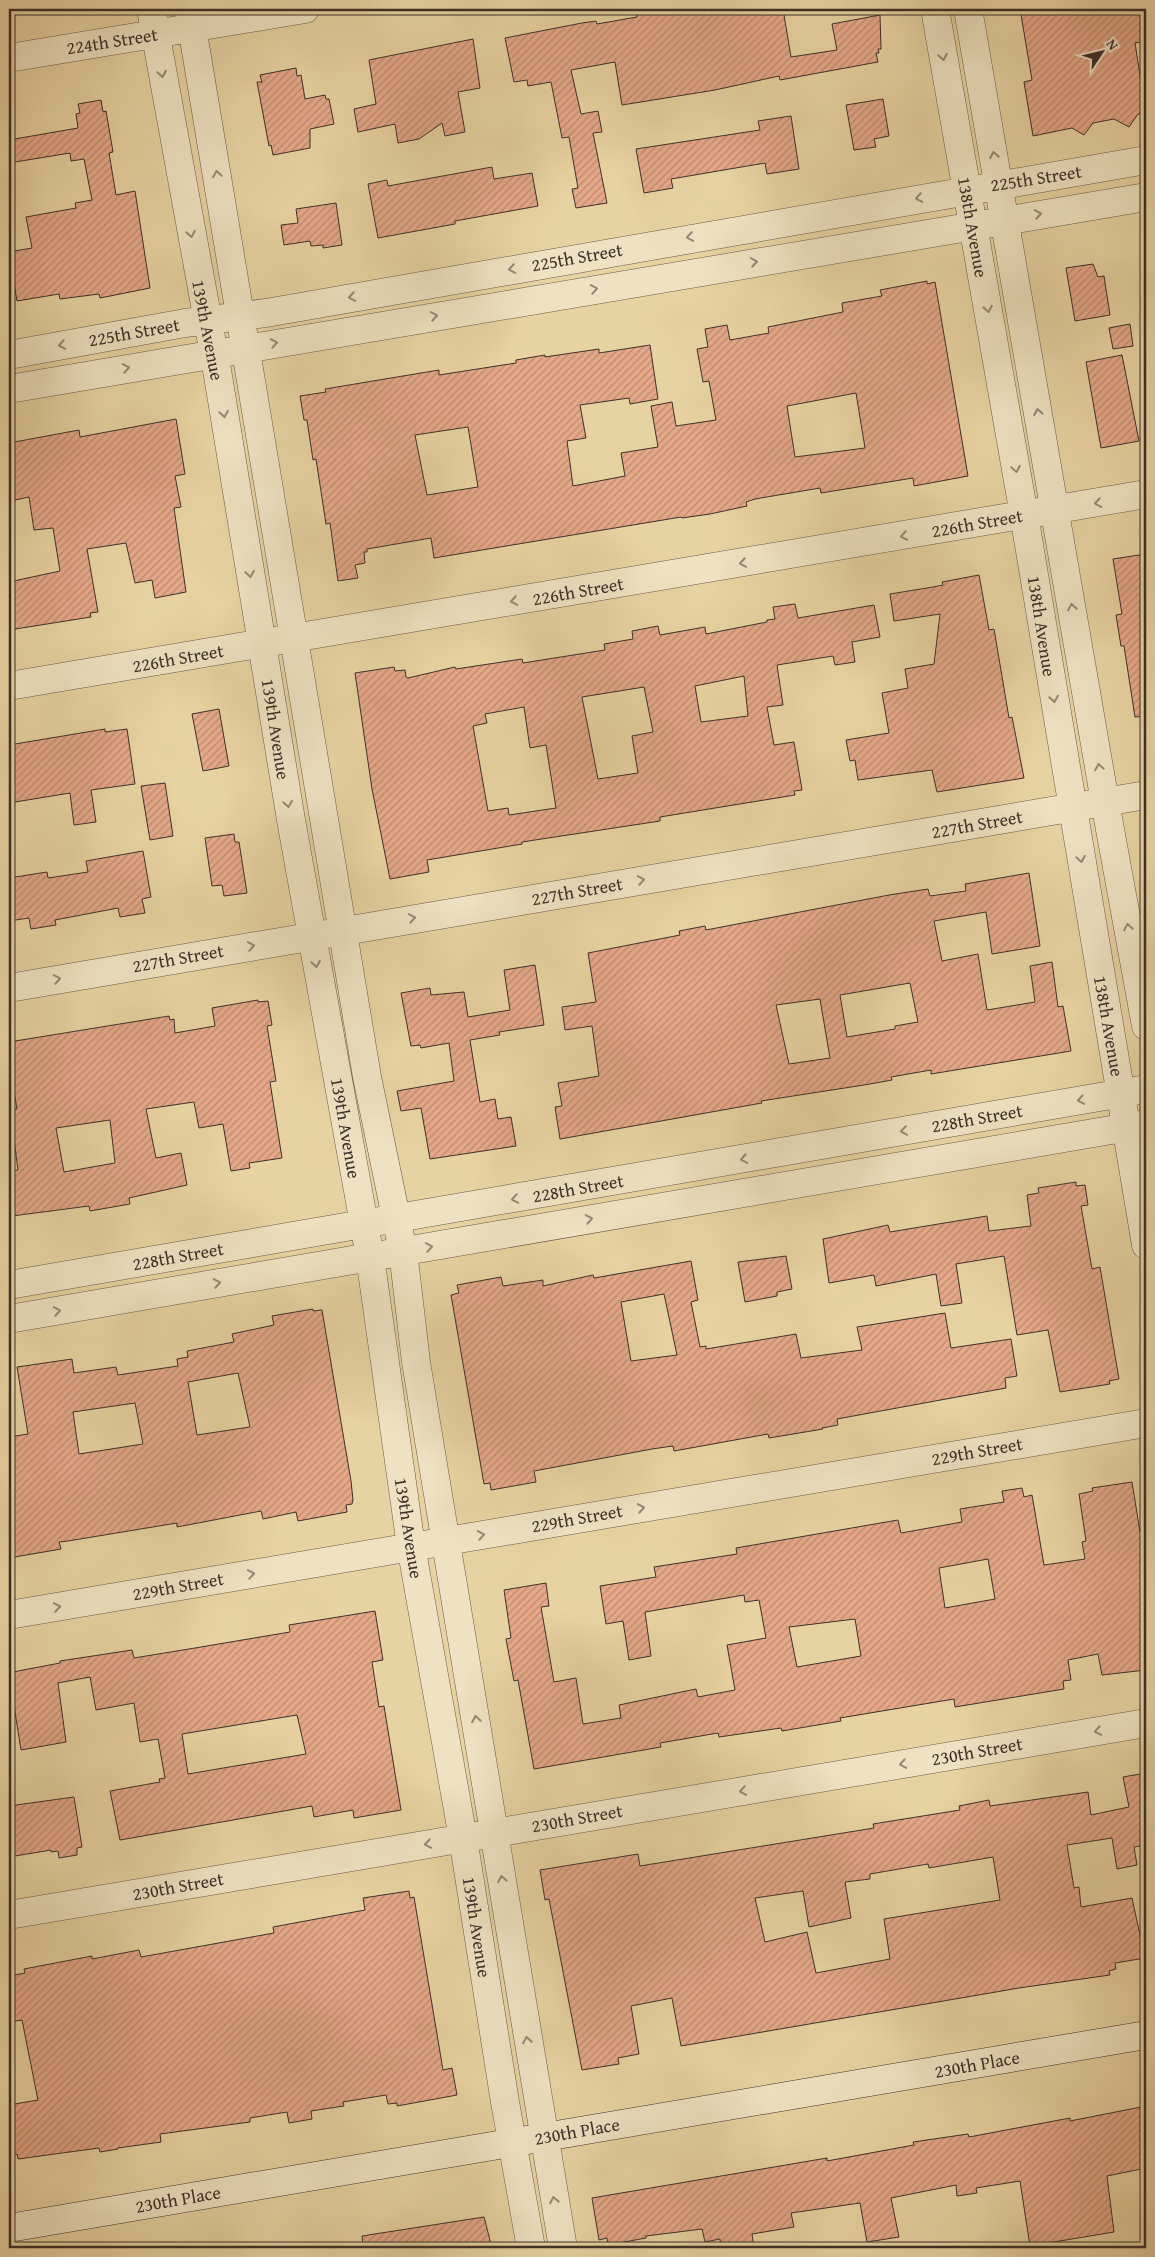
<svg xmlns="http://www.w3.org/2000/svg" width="1155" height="2257" viewBox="0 0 1155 2257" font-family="'Gentium Book Plus',serif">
	<defs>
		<pattern id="building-hatch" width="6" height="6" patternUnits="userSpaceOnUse" patternTransform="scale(1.25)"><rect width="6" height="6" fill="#e6a889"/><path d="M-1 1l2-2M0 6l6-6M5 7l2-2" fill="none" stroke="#bc8970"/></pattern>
	</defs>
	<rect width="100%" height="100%" fill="#e7d3a1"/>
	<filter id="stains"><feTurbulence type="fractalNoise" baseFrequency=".004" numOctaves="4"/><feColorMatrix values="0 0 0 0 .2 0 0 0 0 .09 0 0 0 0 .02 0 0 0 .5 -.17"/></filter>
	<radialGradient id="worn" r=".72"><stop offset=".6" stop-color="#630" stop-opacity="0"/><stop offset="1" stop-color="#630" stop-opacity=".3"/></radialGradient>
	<path fill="url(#building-hatch)" stroke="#3d2f29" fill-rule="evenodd" d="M646,9H783L791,57L837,50L832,24L880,15L881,49H878L879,53H876L878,62L780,80L779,76L715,90L622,105L615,62L571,70L581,114L598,111L602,132L593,133L607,203L576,208L572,189L578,188L569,137L562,138L551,82L528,86L527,80L514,82L505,38L582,23L596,21L597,24L637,17L636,11Z
		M1020,9H1146V41L1135,43L1146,113L1138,114L1129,127L1114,119L1093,123L1084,135L1072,128L1033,136L1024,82L1032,80Z
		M473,39L480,88L458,92L465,132L445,136L442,123L419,139L398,143L395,124L358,132L354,109L376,104L369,60Z
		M296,68L297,76L301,75L305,99L325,95L326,99H329L334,124L310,129V148L273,155L271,145L269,146L257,82H262L260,75Z
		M883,99L889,136L874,139L876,147L854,150L846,105Z
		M101,100L103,112L106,111L113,152L109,153L116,195L135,191L150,288L100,298L99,294L60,299L59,294L17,301L9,252L32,248L26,217L76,208L75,203L92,200L84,159L71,161L70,153L9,163V140L78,128L76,114L80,113L78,104Z
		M791,116L799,169L767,174L765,163L671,179L673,188L644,193L636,149L760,130L758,121Z
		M492,167L494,179L532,173L538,206L455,221V224L378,238L368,184L387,180L388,186Z
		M336,203L342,245L323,248V245L311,246L310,241L284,245L281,225L298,223L296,209Z
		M1093,264L1098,277L1104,276L1110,315L1075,321L1066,268Z
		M927,281V284L935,282L968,476L914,486L913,478L821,493L820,488L755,499L746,502L747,506L710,514L682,518L681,517L434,558L431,538L367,549V552H364L365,563L355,565L358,578L338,581L330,523L326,524L316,459L313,460L307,420H304L300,396L326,392L325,389L439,370V375L516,363V360L545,355V357L599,349V353L650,345L658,399L630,404L629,398L580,405L586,438L567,441L573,486L625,476L621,453L658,447L651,406L672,402L676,426L716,420L709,381L703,382L697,349L708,347L705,329L727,325L730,340L769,333L768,327L843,312L842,303L882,296L880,290ZM856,393L865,448L795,457L787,406ZM468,427L478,487L427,495L415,435Z
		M1130,324L1133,346L1113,349L1109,328Z
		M1122,355L1139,441L1101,448L1086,362Z
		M176,419L185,474L175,476L181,507L174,508L186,592L155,598L152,580L135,583L126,543L87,549L98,612L90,613L91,617L9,630V582L60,571L53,528L34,530L29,497L15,500L13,490L9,491V443L79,430L80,437Z
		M1146,554V716L1135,717L1124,646H1121L1116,615L1122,614L1113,559Z
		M979,575L989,630L994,629L1009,718L1012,717L1024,778L937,792L932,770L858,780L855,760L850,761L846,740L889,733L882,693L908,688L905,669L934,664L940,614L894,621L890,594L933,587L943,585L942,582Z
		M795,604L798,618L874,605L880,637L852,642L855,662L835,665L833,656L777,665L783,705L767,707L774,745L794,742L802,790L794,791L795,795L660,817V821L522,842V844L427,860L429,872L390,879L372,789L355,673L394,667L395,671L405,670L406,677L408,678L455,667L456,669L522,659L523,663L605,650L604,644L633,639L632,631L658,626L660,635L705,627L706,634L767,622V620L775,619L773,607ZM744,676L748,716L701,722L695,686ZM644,687L653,732L632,736L638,773L598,779L582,697ZM524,707L530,748L546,745L556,808L509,815L508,808L488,811L473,726L487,723L485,714Z
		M219,709L229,766L203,771L192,714Z
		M105,729V732L127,729L135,784L91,790L96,822L74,825L70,793L9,803V745Z
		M165,783L173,836L150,840L141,786Z
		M234,834L235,842H239L247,893L224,896L222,885L212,886L205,838Z
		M143,851L151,897L142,899L145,913L120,917L118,908L55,920L56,925L31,929L29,918L9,921V878L47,872L48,878L88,872L86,861Z
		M1029,873L1040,946L992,954L986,912L934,921L942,961L978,954L987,1010L1035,1002L1030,966L1052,962L1058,1007L1063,1006L1071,1051L931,1074V1070L891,1077L892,1080L864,1085L761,1101L762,1103L560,1139L555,1107L562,1106L558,1083L599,1076L592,1026L565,1030L562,1007L596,1002L588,953L680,935L679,931L705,926L706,930L889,895L928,889L930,896L966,891L965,884ZM910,983L918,1022L895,1026V1029L847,1037L840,995ZM820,999L830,1058L789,1064L776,1005Z
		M535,965L544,1025L499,1032L500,1035L470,1040L480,1102L495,1099L498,1119L511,1117L516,1146L430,1159L421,1108L401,1111L397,1091L454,1081L449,1043L421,1048L420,1045L411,1046L401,993L430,988L431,995L464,992L468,1017L510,1010L504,970Z
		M258,1000V1002L268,1001L272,1025L267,1026L276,1081L270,1082L282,1158L249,1163L250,1168L231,1171L223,1124L199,1128L194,1102L146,1109L156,1158L181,1153L187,1185L129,1198L130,1204L90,1211L89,1206L12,1216L9,1195V1171L18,1170L10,1110L17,1109L9,1063V1042L169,1016L170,1020L174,1019L175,1033L215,1026L212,1008ZM110,1120L115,1163L64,1172L56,1128Z
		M1076,1182V1186L1085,1185L1088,1205L1081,1206L1092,1269L1100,1267L1119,1379L1109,1381L1110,1384L1060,1392L1048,1330L1017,1335L1004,1256L956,1264L962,1303L941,1306L936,1274L876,1286L874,1275L829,1283L823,1239L888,1225L890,1232L987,1216L989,1231L1031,1226L1027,1195L1039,1193L1038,1188Z
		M786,1256L792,1289L777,1292V1296L745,1302L738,1262Z
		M691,1261L698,1300L691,1302L700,1347L706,1346V1349L796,1334L801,1358L862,1350L857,1327L945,1313L951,1348L1011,1339L1017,1376L1005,1378L1006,1388L837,1419L838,1425L822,1428L823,1429L769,1438L768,1434L674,1451L673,1446L652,1449L534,1471L536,1482L491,1490L490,1483L484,1484L451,1295L459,1293L457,1285L501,1277L503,1286L543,1280V1286L593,1275L594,1278ZM664,1294L677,1355L631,1361L621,1302Z
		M313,1309V1311L322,1310L351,1481L353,1500L352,1504L346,1505L347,1512L298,1521L296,1512L263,1519L261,1511L177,1527V1523L68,1541L59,1542L61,1549L9,1558V1468L14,1467L9,1437L28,1434L17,1367L72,1359L74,1373L116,1367L118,1375L178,1366L177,1359L188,1357L187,1351L234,1342L232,1334L274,1325L272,1316ZM238,1373L250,1427L197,1435L188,1382ZM135,1403L143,1444L79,1454L73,1412Z
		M1132,1482L1140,1532L1146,1531V1670L1102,1675L1098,1654L1068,1660L1071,1680L1063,1681L1064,1689L955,1707L954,1699L840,1718L841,1721L782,1731L781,1728L719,1737L718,1733L660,1743L661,1747L534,1769L518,1680L514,1681L506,1639L511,1638L504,1590L546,1583L549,1606L541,1607L554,1682L576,1678L583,1724L621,1718L619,1705L696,1689L698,1697L735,1690L727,1645L766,1638L759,1600L745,1602L744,1595L645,1612L651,1656L629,1660L623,1621L606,1624L600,1586L656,1577L654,1567L737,1554L736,1548L898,1520L901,1533L962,1522L960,1509L1004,1502L1002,1491L1022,1488L1024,1497L1032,1495L1044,1565L1085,1559L1082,1542L1086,1541L1079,1494L1093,1491L1092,1488ZM988,1559L995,1599L945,1608L939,1568ZM855,1619L861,1656L797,1667L789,1627Z
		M375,1611L383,1660L372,1662L379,1707L384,1706L401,1810L354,1818L353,1810L314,1817L312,1806L120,1840L110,1791L160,1782L159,1779L165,1778L158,1739L140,1742L134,1703L96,1710L90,1677L58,1683L66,1742L21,1750L10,1680L14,1679L13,1672L60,1663V1661L132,1650L134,1658L195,1648L290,1632L289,1625ZM297,1715L306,1754L188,1774L182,1734Z
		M1146,1773V1845L1134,1847L1137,1865L1117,1869L1112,1838L1067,1845L1074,1888L1079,1887L1081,1907L1132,1898L1145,1958L1115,1963L1116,1969L1109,1971L1110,1975L1019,1988L681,2046L672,1998L631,2006L639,2054L618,2058L619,2064L582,2070L549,1899L545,1900L540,1870L638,1854L640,1866L874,1828L873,1824L960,1810L959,1806L989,1800L990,1806L1088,1792L1091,1815L1129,1807L1123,1777ZM993,1857L1000,1900L884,1919L890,1959L816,1973L807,1932L765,1942L755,1898L803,1891L809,1927L851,1918L845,1882L870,1879V1874L928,1864L929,1868Z
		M74,1797L82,1847L77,1848V1855L59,1858L58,1851L51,1852V1850L9,1857V1806Z
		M409,1891L410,1898L414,1897L443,2070L452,2068L457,2095L397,2106V2103L388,2104L386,2095L343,2102L344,2106L311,2111L312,2119L289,2123L287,2112L250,2118V2122L160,2134L161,2142L118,2148V2149L100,2152L99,2148L18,2159L17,2154L9,2155V2105L38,2100L22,2020L9,2022V1976L25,1973L24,1969L92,1956V1959L139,1950L141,1957L274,1933L273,1927L365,1910L363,1898Z
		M1141,2107L1146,2132V2168L1107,2176L1114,2232L1030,2246L1020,2181L976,2188L977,2193L957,2196L956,2185L891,2198L899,2237L867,2242L860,2203L791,2213L794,2227L752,2234L754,2248H721L720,2239L705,2242L702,2229L646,2236V2238L608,2245L607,2238L599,2240L592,2198L827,2158V2161L914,2145L913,2142L968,2134L969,2137L1070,2118V2121Z
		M484,2217L492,2248H363L362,2236Z"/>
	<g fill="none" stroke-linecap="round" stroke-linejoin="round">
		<g stroke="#685847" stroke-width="29">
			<path id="street" d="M151,9L218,376L291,820L370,1257L411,1546L463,1838L505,2102L531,2248
				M189,9L367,1077L403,1251L416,1362L563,2248
				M935,9L1024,515L1146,1245
				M968,9L1105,802L1146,1026
				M9,58L305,9
				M9,355L185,323L266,313L1146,160
				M9,389L1146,197
				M9,686L1146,494
				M9,988L1146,795
				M9,1285L1146,1089
				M9,1319L1146,1124
				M9,1615L1146,1423
				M9,1915L1146,1723"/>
		</g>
		<g stroke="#3d2f29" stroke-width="29">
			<path id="secondary" d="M9,2228L1146,2035"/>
		</g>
		<use href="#street" stroke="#efe2c2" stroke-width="28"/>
		<use href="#secondary" stroke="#efe2c2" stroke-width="28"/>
	</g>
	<defs><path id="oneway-chevron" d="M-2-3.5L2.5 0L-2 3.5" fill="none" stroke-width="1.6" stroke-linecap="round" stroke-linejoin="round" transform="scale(1.25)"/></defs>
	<g stroke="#968876">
		<use href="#oneway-chevron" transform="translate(943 57) rotate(80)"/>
		<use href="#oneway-chevron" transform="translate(162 74) rotate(80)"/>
		<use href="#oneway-chevron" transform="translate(994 155) rotate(-100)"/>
		<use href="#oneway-chevron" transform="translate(217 174) rotate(-99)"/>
		<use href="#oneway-chevron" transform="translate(919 198) rotate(170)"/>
		<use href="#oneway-chevron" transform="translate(1038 214) rotate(-9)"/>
		<use href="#oneway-chevron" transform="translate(191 234) rotate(80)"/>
		<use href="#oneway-chevron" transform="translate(690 237) rotate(170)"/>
		<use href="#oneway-chevron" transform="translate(754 262) rotate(-9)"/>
		<use href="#oneway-chevron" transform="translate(512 269) rotate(170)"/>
		<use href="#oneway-chevron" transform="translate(594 289) rotate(-10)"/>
		<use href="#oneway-chevron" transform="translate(352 297) rotate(170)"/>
		<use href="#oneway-chevron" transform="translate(988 309) rotate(80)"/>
		<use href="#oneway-chevron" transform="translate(434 316) rotate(-10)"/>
		<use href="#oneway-chevron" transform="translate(274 343) rotate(-10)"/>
		<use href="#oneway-chevron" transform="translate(62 345) rotate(170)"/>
		<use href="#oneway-chevron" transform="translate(126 368) rotate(-10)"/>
		<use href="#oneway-chevron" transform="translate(1038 412) rotate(-100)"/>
		<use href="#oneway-chevron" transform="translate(224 414) rotate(81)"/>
		<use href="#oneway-chevron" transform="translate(1016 469) rotate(80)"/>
		<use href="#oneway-chevron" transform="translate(1098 503) rotate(170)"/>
		<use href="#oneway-chevron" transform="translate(904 536) rotate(170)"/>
		<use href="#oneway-chevron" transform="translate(743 563) rotate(170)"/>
		<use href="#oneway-chevron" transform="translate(250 574) rotate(81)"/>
		<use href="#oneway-chevron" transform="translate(514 601) rotate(170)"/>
		<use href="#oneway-chevron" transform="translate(1072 607) rotate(-100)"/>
		<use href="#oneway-chevron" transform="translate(1054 699) rotate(81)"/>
		<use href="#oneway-chevron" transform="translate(1099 767) rotate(-100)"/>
		<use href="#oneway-chevron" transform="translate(288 804) rotate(81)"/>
		<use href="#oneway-chevron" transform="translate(1081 859) rotate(80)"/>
		<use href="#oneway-chevron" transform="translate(641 880) rotate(-10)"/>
		<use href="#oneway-chevron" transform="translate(412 918) rotate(-10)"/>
		<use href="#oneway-chevron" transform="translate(1128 927) rotate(-100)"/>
		<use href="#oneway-chevron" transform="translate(251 946) rotate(-10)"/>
		<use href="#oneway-chevron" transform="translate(316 964) rotate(80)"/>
		<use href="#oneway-chevron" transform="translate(57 979) rotate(-10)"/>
		<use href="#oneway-chevron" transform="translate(1081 1100) rotate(170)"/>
		<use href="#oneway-chevron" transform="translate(904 1131) rotate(170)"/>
		<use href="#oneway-chevron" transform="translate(744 1159) rotate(170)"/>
		<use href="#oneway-chevron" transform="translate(515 1199) rotate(170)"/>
		<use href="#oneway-chevron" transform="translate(589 1219) rotate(-10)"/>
		<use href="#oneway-chevron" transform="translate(429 1247) rotate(-10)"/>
		<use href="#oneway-chevron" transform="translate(217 1283) rotate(-10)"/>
		<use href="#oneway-chevron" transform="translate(57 1311) rotate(-10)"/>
		<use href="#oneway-chevron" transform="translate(641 1508) rotate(-10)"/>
		<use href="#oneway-chevron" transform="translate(481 1535) rotate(-10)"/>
		<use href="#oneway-chevron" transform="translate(251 1574) rotate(-10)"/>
		<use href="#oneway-chevron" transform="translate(57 1607) rotate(-10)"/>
		<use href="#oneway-chevron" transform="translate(476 1719) rotate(-99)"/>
		<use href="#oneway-chevron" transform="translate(1098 1731) rotate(170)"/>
		<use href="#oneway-chevron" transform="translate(903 1764) rotate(170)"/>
		<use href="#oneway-chevron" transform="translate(743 1791) rotate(170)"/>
		<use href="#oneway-chevron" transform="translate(428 1844) rotate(170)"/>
		<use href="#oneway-chevron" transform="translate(502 1879) rotate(-99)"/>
		<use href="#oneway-chevron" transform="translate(527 2040) rotate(-99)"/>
		<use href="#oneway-chevron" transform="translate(554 2200) rotate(-100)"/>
	</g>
	<g text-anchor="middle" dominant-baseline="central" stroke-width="5" stroke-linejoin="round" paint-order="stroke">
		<g font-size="18" fill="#3d2f29" stroke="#efe2c2">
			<text transform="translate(112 41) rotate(-9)">224th Street</text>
			<text transform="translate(1036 178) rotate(-9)">225th Street</text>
			<text transform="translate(973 227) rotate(80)">138th Avenue</text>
			<text transform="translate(577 257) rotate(-10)">225th Street</text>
			<text transform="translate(208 330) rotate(79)">139th Avenue</text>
			<text transform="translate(134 332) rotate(-10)">225th Street</text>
			<text transform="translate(977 523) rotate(-10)">226th Street</text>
			<text transform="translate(578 591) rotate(-10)">226th Street</text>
			<text transform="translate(1042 626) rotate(81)">138th Avenue</text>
			<text transform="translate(178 658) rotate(-10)">226th Street</text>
			<text transform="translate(276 729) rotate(81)">139th Avenue</text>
			<text transform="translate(977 824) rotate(-10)">227th Street</text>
			<text transform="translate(577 891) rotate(-10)">227th Street</text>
			<text transform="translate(178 958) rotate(-10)">227th Street</text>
			<text transform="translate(1109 1026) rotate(80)">138th Avenue</text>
			<text transform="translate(977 1118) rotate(-10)">228th Street</text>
			<text transform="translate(346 1128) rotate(80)">139th Avenue</text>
			<text transform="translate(578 1188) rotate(-10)">228th Street</text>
			<text transform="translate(178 1256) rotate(-10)">228th Street</text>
			<text transform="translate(977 1451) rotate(-10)">229th Street</text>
			<text transform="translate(577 1518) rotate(-10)">229th Street</text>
			<text transform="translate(409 1528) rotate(81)">139th Avenue</text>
			<text transform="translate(178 1586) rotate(-10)">229th Street</text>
			<text transform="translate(977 1751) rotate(-10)">230th Street</text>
			<text transform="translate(577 1818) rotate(-10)">230th Street</text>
			<text transform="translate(178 1886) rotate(-10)">230th Street</text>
			<text transform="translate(477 1927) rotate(81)">139th Avenue</text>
			<text transform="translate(977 2064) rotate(-10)">230th Place</text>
			<text transform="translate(577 2131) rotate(-10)">230th Place</text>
			<text transform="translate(178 2199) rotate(-10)">230th Place</text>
		</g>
	</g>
	<rect width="1155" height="2257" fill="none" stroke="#e7d3a1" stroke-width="30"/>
	<rect x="10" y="10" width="1135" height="2237" fill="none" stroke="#3d2f29" stroke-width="2.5"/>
	<rect x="15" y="15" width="1125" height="2227" fill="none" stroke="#3d2f29"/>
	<g transform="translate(1102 52) rotate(55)" stroke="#efe2c2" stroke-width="4" paint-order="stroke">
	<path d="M0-4L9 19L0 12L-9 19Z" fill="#3d2f29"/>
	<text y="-8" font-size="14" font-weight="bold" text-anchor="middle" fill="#3d2f29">N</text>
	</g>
	<rect width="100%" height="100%" filter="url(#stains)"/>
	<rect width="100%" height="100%" fill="url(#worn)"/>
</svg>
